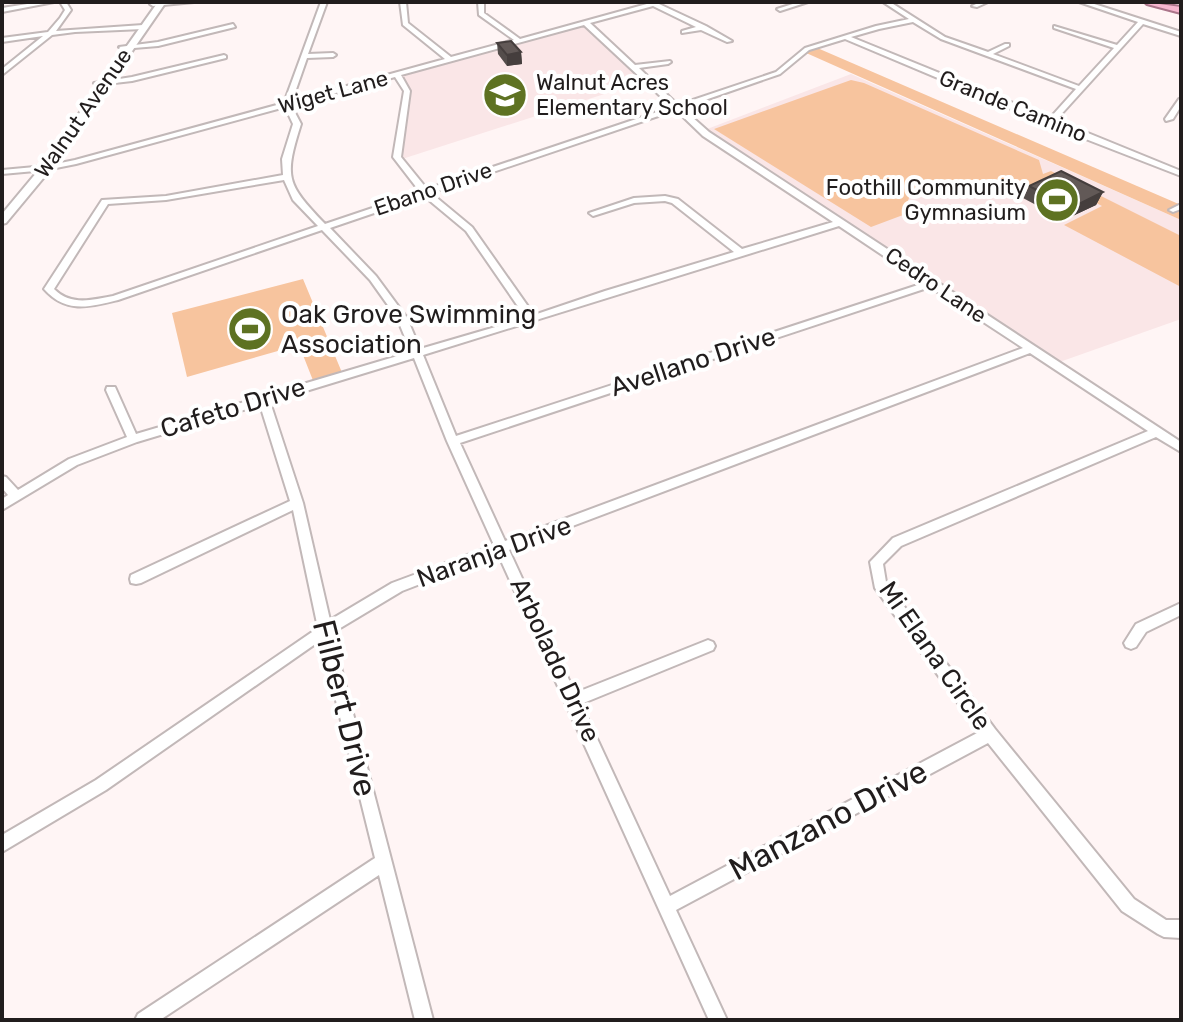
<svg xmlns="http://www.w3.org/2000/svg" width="1183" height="1022" viewBox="0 0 1183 1022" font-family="Rubik,sans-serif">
	<rect width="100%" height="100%" fill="#fff5f5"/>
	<path fill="#fae6e7" d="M586,23L648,80L399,160L407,91L397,75Z
		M851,74L1181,220V319L1054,364L702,131Z"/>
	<path fill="#f7c49e" d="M815,47L1181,205V220L804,52Z
		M851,80L864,83L1039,160L1043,174L1051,171L1181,236V287L1064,225L1102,206L1052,180L1028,191C1018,186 1009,186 997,184C960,178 946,182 910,195L903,215L871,227L714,129Z
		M303,279L343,375L314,383L299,345L187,377L172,313Z"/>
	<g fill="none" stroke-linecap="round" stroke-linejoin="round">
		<g stroke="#c2b8b8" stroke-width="4">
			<path id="minor" d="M40,2H54L2,12V8Z
				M60,2H66L71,10L56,31L143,25L146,27L143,29L75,32L52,35L2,75V69L43,36L2,42V38L48,32L60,18L65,10Z
				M158,2H194L153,6L150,4Z
				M321,2H327L308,54L333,53L336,55L333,57L307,58L292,101L445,59L403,25L400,2H406L408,23L451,57L514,40L479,15L478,2H484V13L520,39L654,2H664L659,4L706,26L732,41L727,42L701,30L682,33V31L696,27L653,6L590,23L635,65L670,61L671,62L668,64L639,68L678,105L776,72L805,48L876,26L909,19L883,2H890L945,37L988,52L1005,44H1009V46L993,54L1079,86L1114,48L1054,28V26L1117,45L1138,22L1079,2H1088L1181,32V36L1143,24L1056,120L1181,171V176L1047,124L845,39L809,50L780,74L682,108L709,132L1181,442V452L1156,437L901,546L883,564L886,582L995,729L1134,899L1166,920H1181V938L1164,937L1158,934L1122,911L988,743L676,910L727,1020H709L498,554L402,591L332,633L433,1020H415L379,875L160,1020H135L138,1014L375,858L321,640L106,790L2,852V835L96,780L318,628L293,510L141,583L136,584L131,583L130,579L131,575L290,501L260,405L137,442L77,465L2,510V499L8,495L2,488V476L6,477L18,490L69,459L127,437L106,390L107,387H115L136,434L258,398L259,395H266L411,352L397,318L370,280L322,230L118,300C90,307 66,314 44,289L102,200L166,196L283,175L282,159L293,124L285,107L76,164L46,170L2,174V170L46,166L75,160L284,103ZM913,22L941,39L1076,89L1050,118L851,37L879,29ZM584,25L672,107L427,189L401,157L410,91L401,75ZM395,77L404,91L393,157L420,192L325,224C286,183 284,178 301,124L291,105ZM676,110L703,136L833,222L742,249L678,199L665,196L634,198L589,213L593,216L634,203L665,201L672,203L734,252L605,291L534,315L472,227L431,193ZM284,180L293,200L318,226L113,296C91,300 71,306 54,289L108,204L166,200ZM424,196L466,231L526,318L420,349L407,318L376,276L330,228ZM839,226L924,283L456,436L423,355ZM930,287L1023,348L505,541L460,443ZM1030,353L1148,431L893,538L870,562L875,588L979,732L670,896L581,704L713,650L715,646L713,642L708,640L575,693L509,550ZM414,358L447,441L494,545L392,583L330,620L303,503L270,402Z
				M799,2H808L780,11L777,9Z
				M980,2H988L977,7L972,6Z
				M233,24L235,27L158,46L122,49L119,47L158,42Z
				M224,55L226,56V58L132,81L97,85L94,83L132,77Z
				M1181,98V106L1173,119L1166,121L1165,119L1179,99Z
				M1181,204V209L1173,212L1169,210Z
				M1181,603V615L1146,632L1136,647L1131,649L1126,647L1124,643L1136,624Z"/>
		</g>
		<g stroke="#c2b8b8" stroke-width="4">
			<path id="tertiary" d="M158,2H166L50,170L6,223L2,224V214L42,166Z"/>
		</g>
		<g stroke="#ab758a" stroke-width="4">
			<path id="trunk" d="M1145,2L1181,7V13L1147,4Z"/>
		</g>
		<use href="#minor" fill="#fff" fill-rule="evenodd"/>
		<use href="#tertiary" fill="#fff" fill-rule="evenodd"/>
		<use href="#trunk" fill="#f7b7d0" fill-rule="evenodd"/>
	</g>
	<path fill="#544d4b" d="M497,43L521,52L522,64L507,66L498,54Z
		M1029,186L1103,192L1096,205L1064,220L1023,198Z"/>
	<path fill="#453e3d" d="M521,52L522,64L507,66V55Z
		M1103,192L1096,205L1064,220L1071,208Z"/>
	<path fill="#625957" stroke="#453e3d" stroke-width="2" d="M511,41L521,52L507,55L497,43Z
		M1061,171L1103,192L1071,208L1029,186Z"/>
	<defs>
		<g id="school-disc" transform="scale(2.3)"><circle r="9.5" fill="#5e7222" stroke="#fff"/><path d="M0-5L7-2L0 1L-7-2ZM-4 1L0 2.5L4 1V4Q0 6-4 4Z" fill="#fff"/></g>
		<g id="stadium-disc" transform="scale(2.3)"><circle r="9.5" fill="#5e7222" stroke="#fff"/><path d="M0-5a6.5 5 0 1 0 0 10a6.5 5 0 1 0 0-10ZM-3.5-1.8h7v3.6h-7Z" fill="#fff"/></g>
	</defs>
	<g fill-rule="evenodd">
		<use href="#school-disc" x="505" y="95"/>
		<use href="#stadium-disc" x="1057" y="200"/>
		<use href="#stadium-disc" x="250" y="329"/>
	</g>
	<g text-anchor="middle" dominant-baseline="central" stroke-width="8" stroke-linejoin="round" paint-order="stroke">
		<g font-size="22" fill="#211d1d" stroke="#fff" text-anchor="start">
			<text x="536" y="82">Walnut Acres<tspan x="536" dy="25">Elementary School</tspan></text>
			<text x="1026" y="187" text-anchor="end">Foothill Community<tspan x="1026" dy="25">Gymnasium</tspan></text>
		</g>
		<g font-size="22" fill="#211d1d" stroke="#fff">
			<text transform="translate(333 92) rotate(-15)">Wiget Lane</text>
			<text transform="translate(1013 106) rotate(22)">Grande Camino</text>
			<text transform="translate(83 113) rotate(-55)">Walnut Avenue</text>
			<text transform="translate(433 189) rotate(-19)">Ebano Drive</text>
			<text transform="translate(936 285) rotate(34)">Cedro Lane</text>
		</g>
		<g font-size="26" fill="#211d1d" stroke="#fff" text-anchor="start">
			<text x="281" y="314">Oak Grove Swimming<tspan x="281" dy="30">Association</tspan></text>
		</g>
		<g font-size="26" fill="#211d1d" stroke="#fff">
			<text transform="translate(693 362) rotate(-18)">Avellano Drive</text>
			<text transform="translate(233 408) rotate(-17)">Cafeto Drive</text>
			<text transform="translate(494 552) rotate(-20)">Naranja Drive</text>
			<text transform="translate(935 656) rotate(55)">Mi Elana Circle</text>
			<text transform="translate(555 660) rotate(65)">Arbolado Drive</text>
		</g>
		<g font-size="32" fill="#211d1d" stroke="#fff">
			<text transform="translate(345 708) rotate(76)">Filbert Drive</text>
			<text transform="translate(828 820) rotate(-28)">Manzano Drive</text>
		</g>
	</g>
	<rect width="1183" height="1022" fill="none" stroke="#211d1d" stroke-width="8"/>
</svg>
